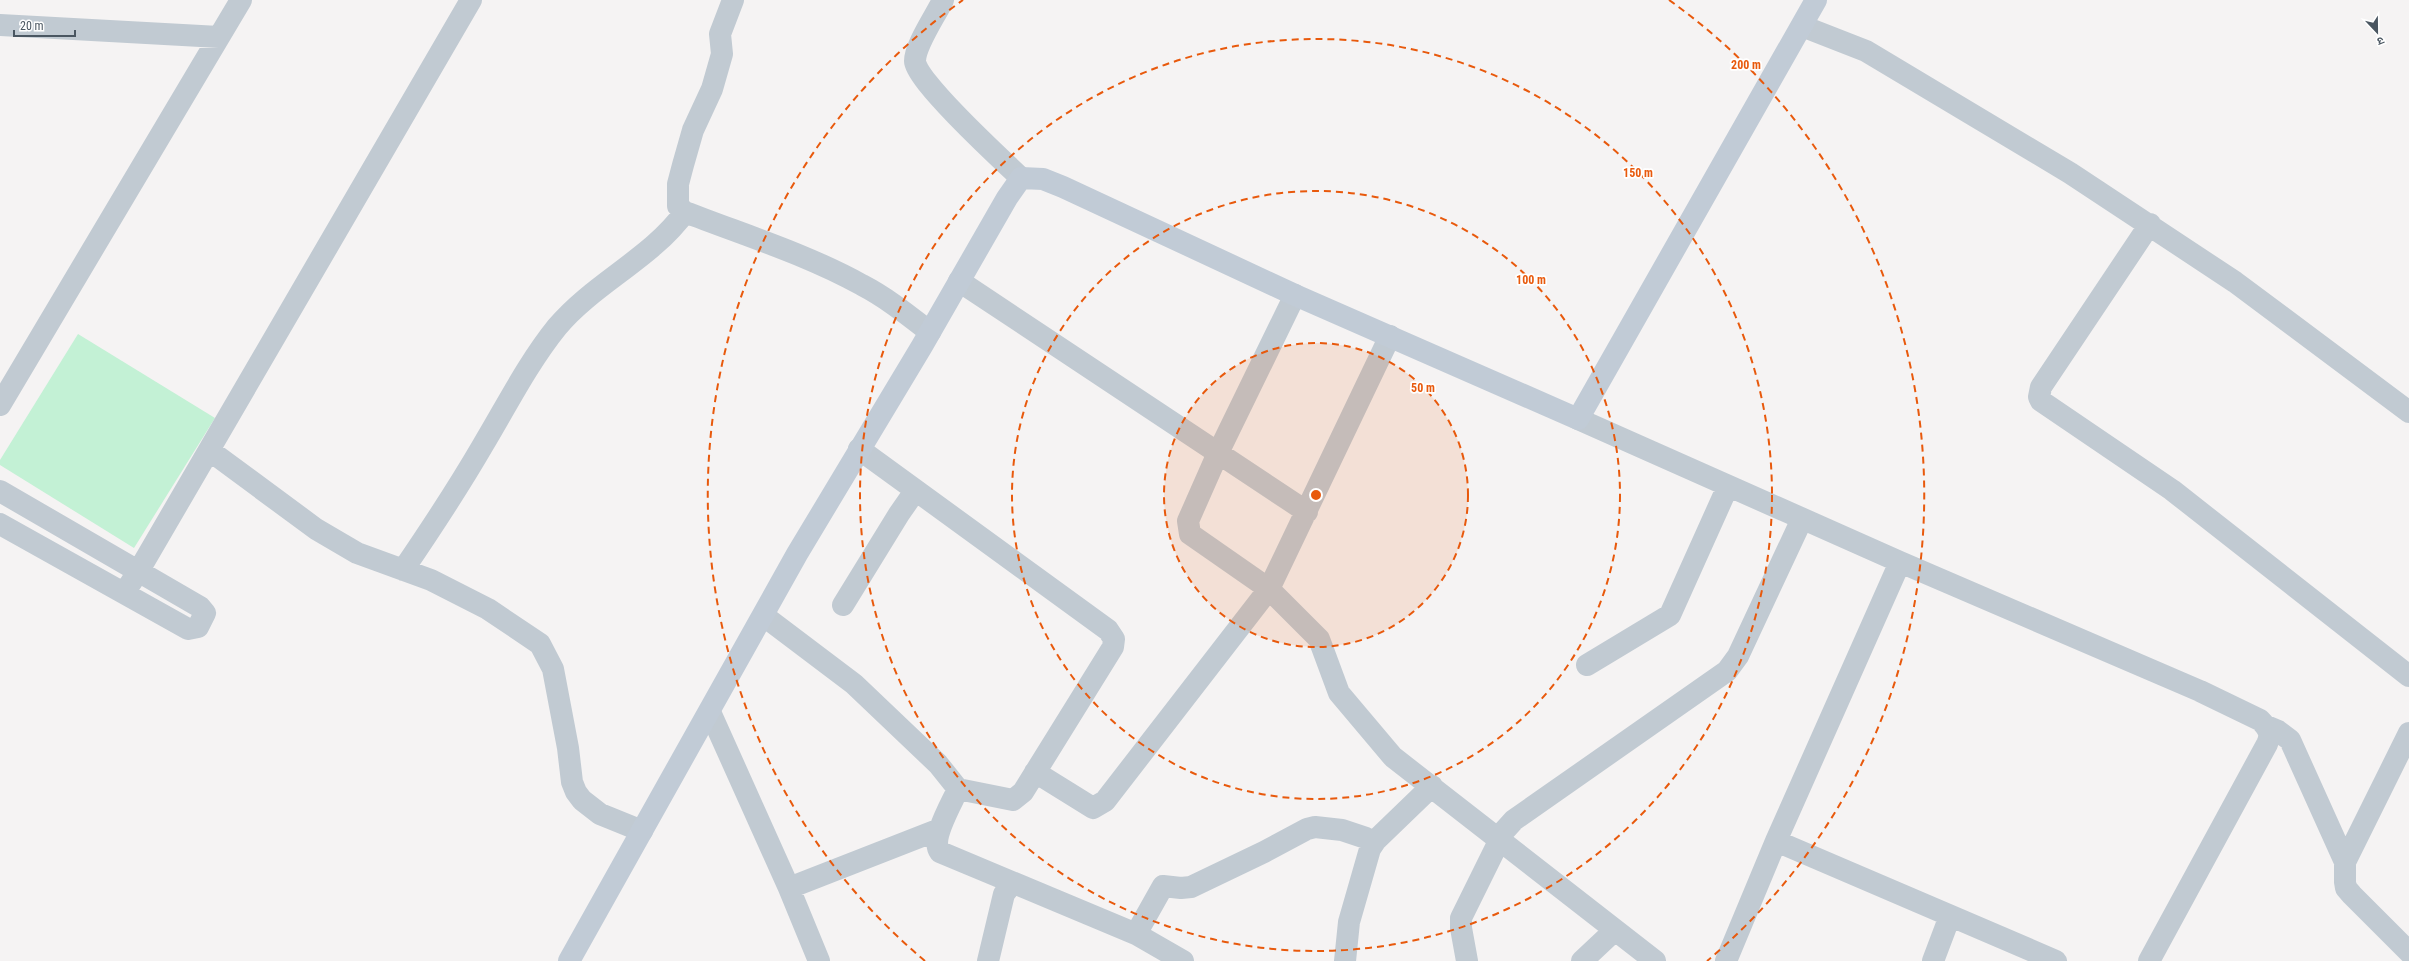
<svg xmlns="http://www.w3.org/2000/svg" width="2409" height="961" viewBox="0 0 2409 961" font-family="'Roboto Condensed','Noto Sans Devanagari',sans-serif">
	<rect width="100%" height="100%" fill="#f5f3f3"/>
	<path fill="#c3f1d5" d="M78,334L215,418L134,548L0,465V460Z"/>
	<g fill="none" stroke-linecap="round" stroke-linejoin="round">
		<path stroke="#c1cad2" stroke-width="22" d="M733,0L720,34L722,54L712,89L693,130L683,165L678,184V206L685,212C744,235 806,254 862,285C887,298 908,315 930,332
			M943,0C936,15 915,45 915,61C915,80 1003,161 1021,178
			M0,25L219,37
			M1802,26L1866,51L2070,173L2235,282L2409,412
			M2150,224L2041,387L2039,397L2041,401L2172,490L2409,676
			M959,281L1307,512
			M1295,295L1218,453L1188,521L1190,534L1269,589L1319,639L1339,693L1393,757L1655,961
			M0,405L241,0
			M1578,419L1900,562L2200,691L2260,720C2268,728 2272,734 2267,744L2149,961
			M209,450L316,529L357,553L431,580L488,609L540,644L553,669L568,748L572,782L576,792L582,800L600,814L642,831
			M0,491L200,607L205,613L198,627L188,629L0,524
			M403,570C431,529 458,488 483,445C507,405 528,363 557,327C594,283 652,258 685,212
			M124,593L138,572L471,0
			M843,605L899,514L915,491
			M764,616L854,684L938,764L958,789L1013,800L1023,792L1113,647L1114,639L1108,630L859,449
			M1587,665L1670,615L1728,486
			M710,712L789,888L819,961
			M2266,726L2278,731L2290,740L2345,862
			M2409,733L2345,862V882L2346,888L2352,895L2409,952
			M1035,772L1093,808L1105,801L1269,589L1390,336
			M958,789C952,803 930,839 940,852L1136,934L1183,961
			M1776,841L2056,961
			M789,888L940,829
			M1136,934L1163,886L1181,888L1191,887L1264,852L1307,829L1315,827L1342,830L1366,838L1371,847
			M988,961L1004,894L1012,884
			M1345,961L1349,922L1370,849L1376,840L1432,786
			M1467,961L1461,928V918L1504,831L1514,820L1727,671L1738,656L1802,519
			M1582,961L1615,930
			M1726,961L1776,841L1900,562
			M1933,961L1950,916"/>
		<path stroke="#c1cbd6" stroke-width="22" d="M569,961L797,554L922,346L1007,198L1021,178L1043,179L1063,187L1295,295L1578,419L1816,0"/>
	</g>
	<circle cx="1316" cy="495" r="152" fill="#e8590c" fill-opacity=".12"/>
	<g fill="none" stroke="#e8590c" stroke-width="2" stroke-dasharray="7 5">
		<circle cx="1316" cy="495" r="152"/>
		<circle cx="1316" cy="495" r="304"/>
		<circle cx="1316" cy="495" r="456"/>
		<path d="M925 961A608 608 0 0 1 963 0M1669 0A608 608 0 0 1 1707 961"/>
	</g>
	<circle cx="1316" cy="495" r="6" fill="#e8590c" stroke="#fff" stroke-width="2"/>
	<g font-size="12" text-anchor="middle" font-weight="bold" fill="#e8590c" stroke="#fff" stroke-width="3.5" stroke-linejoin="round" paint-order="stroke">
		<text x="1746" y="69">200 m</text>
		<text x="1638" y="177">150 m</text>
		<text x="1531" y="284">100 m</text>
		<text x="1423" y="392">50 m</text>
	</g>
	<g transform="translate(2377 32) rotate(158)" stroke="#ffffff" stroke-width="3" paint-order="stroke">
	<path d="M0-3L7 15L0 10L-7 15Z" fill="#4a5661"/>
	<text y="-6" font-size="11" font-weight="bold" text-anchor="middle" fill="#4a5661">उ</text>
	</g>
	<path d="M14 30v6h61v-6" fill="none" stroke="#4a5661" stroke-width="2"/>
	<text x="20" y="30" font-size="12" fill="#4a5661" stroke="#ffffff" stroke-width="3" paint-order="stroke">20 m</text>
</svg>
